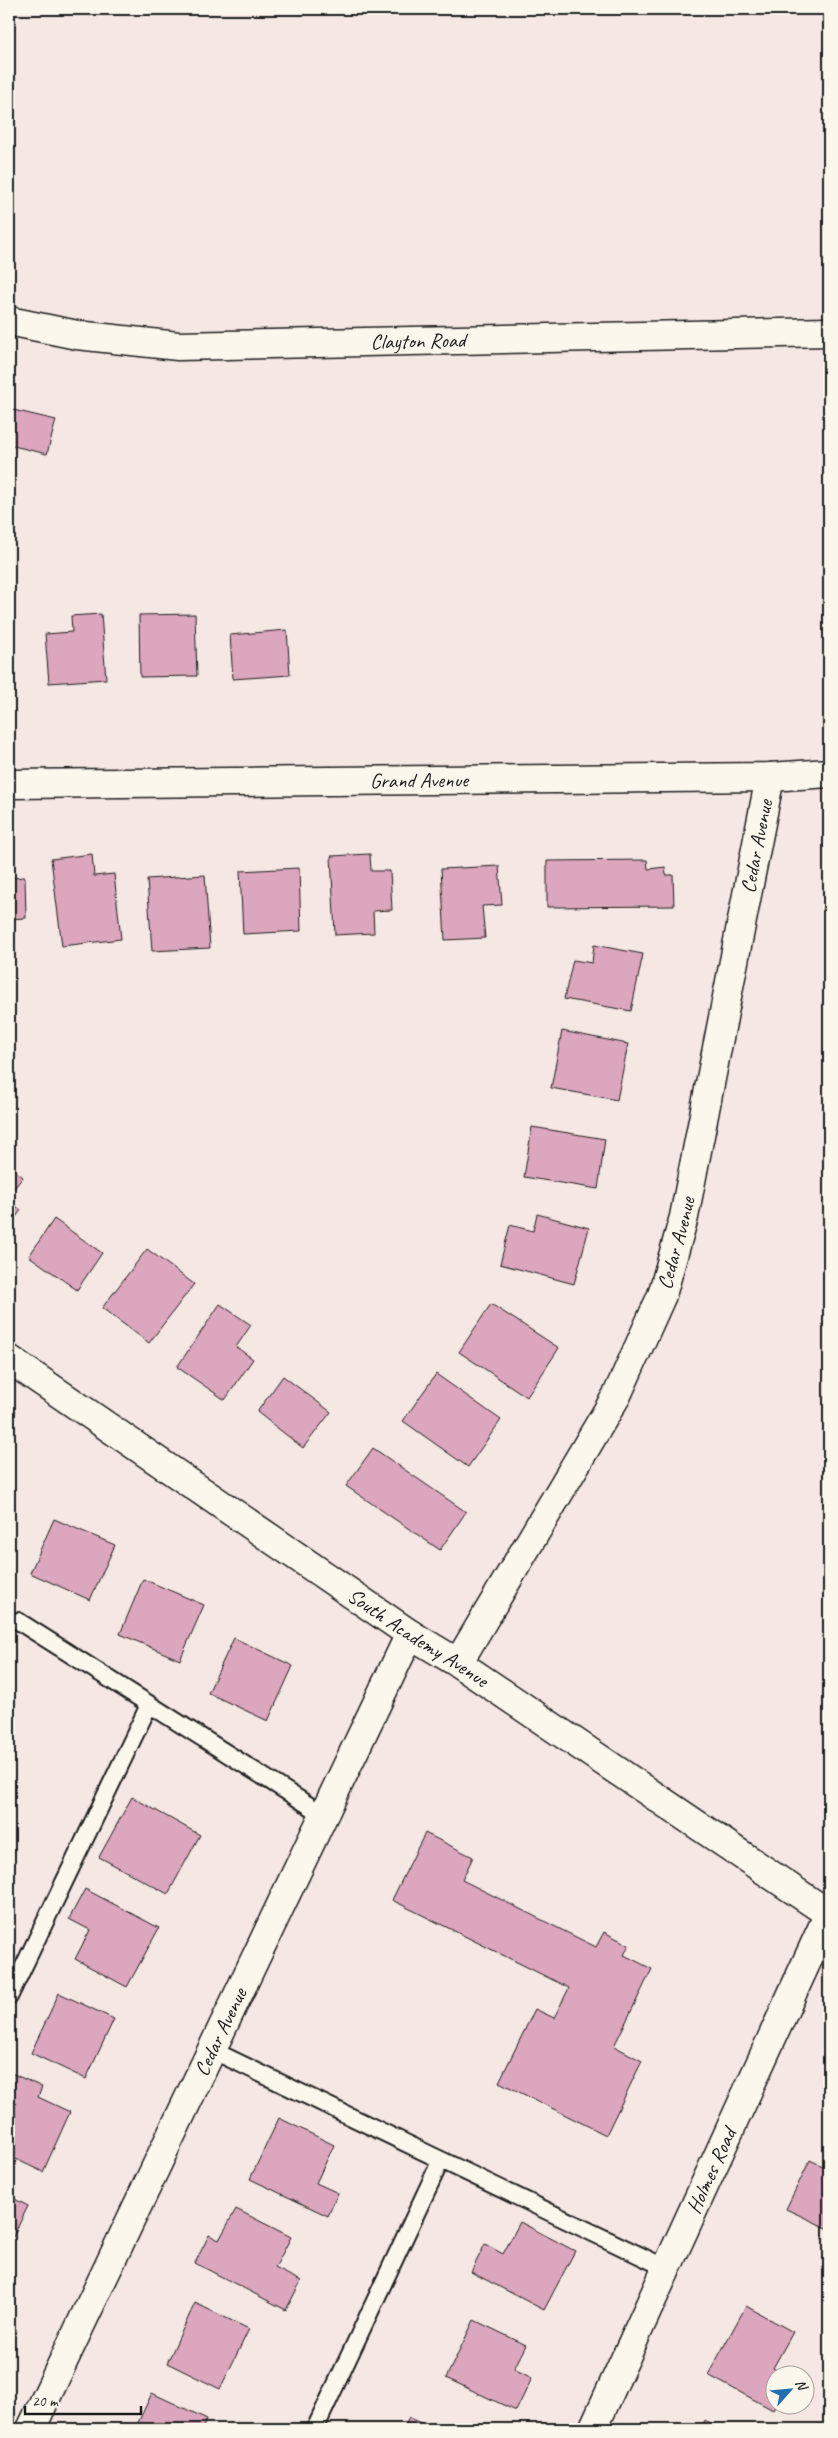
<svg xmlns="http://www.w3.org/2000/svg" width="838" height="2438" viewBox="0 0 838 2438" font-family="Caveat,sans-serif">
	<rect width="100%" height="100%" fill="#f5e7e3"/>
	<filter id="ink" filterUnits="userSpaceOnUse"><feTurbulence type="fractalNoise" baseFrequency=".02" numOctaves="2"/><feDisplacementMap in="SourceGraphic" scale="10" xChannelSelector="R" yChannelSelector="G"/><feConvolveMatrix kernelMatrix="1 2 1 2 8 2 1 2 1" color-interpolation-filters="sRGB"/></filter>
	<g filter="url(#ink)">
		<path fill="#dca6be" stroke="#1c1c1c" d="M9,409L56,420L47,454L9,445Z
			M101,614L106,679L49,683L45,634L72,632L71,616Z
			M195,614L197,676L140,677L139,615Z
			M287,630L290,675L233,679L230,635Z
			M9,647H12L13,684H9Z
			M92,854L94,876L114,874L121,939L62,946L51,859Z
			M370,854L371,871H390L392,910L373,911L374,933L335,935L331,856Z
			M647,860L648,869L665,867L666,875H673L674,906L547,907V861Z
			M499,866L502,905L482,906L485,938L445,940L441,869Z
			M299,868L301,931L243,934L240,871Z
			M205,875L210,948L152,951L147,879Z
			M25,877L26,918L9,919V878Z
			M594,945L643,954L631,1011L564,999L573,960L592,963Z
			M562,1031L628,1044L617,1100L551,1088Z
			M532,1127L605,1139L598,1189L524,1177Z
			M9,1166L23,1177L9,1195Z
			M9,1201L21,1210L9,1227Z
			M537,1214L589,1228L574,1284L500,1264L510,1225L533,1231Z
			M54,1219L102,1253L77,1290L29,1256Z
			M147,1249L194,1284L149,1343L102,1308Z
			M220,1304L251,1325L236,1347L253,1359L225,1400L177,1367Z
			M491,1304L559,1348L527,1397L459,1352Z
			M436,1374L501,1420L468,1467L403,1421Z
			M283,1376L331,1412L303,1448L257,1412Z
			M373,1448L466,1512L440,1550L346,1486Z
			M54,1519L115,1545L90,1600L30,1573Z
			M143,1579L204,1605L180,1660L120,1634Z
			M234,1638L293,1666L268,1721L208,1693Z
			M132,1797L200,1835L168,1894L99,1857Z
			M425,1833L473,1857L462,1880L596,1947L604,1932L629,1945L624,1955L652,1969L614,2046L642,2061L606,2135L499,2082L535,2009L554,2018L569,1988L392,1900Z
			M85,1889L159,1928L127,1987L75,1959L90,1930L69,1919Z
			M59,1993L114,2019L86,2079L31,2053Z
			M9,2072L42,2087L38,2097L70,2112L43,2172L9,2156Z
			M279,2118L334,2145L316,2183L338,2193L328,2216L250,2179Z
			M810,2160L829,2169V2229L786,2209Z
			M9,2196L28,2206L9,2245Z
			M236,2209L291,2237L275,2268L301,2281L286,2310L195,2263L209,2235L219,2240Z
			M520,2222L575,2251L544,2310L471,2272L485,2244L503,2254Z
			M195,2303L249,2329L220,2389L167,2363Z
			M746,2306L793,2332L773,2368L786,2376H776V2405L773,2410L708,2375Z
			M474,2320L526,2345L514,2369L532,2378L516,2411L446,2378Z
			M152,2393L207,2419L202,2429H135Z
			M409,2418L435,2429H403Z
			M704,2420L723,2429H700Z"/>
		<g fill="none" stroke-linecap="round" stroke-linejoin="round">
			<g stroke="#1c1c1c" stroke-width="20">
				<path id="service" d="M18,1621L324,1815
					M9,1997L149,1705
					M212,2050L666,2268
					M315,2429L441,2160"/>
			</g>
			<g stroke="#1c1c1c" stroke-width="31">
				<g id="minor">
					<path id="s1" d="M9,321L77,335L178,346L829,332"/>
					<path id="s2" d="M9,784L770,777L829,773"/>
					<path id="s3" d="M9,1359L410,1634L458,1663L829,1914"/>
					<path id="s4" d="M458,1663L617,1395L662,1295L684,1217L770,777"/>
					<path id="s5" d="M31,2429L410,1634"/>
					<path id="s6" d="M593,2429L829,1913"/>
				</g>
			</g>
			<use href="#service" stroke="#fbf7ec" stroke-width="16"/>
			<use href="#minor" stroke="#fbf7ec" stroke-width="28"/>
		</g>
	</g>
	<g text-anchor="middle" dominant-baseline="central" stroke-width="4.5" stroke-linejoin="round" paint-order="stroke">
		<g font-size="21" fill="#1c1c1c" stroke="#fbf7ec">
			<text stroke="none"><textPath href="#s1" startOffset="411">Clayton Road</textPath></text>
			<text stroke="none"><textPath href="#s2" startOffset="410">Grand Avenue</textPath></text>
			<text stroke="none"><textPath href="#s4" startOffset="880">Cedar Avenue</textPath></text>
			<text stroke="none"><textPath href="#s4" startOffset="475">Cedar Avenue</textPath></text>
			<text stroke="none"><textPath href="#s3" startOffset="495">South Academy Avenue</textPath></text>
			<text stroke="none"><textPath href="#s5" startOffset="440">Cedar Avenue</textPath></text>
			<text stroke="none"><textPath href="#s6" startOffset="284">Holmes Road</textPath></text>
		</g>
	</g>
	<rect width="838" height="2438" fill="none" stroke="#fbf7ec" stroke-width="30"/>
	<rect x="15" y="15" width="808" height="2408" fill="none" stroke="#1c1c1c" stroke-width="2" filter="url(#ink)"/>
	<g transform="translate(790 2390) rotate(63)"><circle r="24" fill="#fbf7ec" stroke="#a29f99"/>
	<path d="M0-4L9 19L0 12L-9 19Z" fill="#1f6fb2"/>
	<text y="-8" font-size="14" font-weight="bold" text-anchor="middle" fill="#1c1c1c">N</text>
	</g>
	<path d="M25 2406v8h116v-8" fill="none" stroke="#1c1c1c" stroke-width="2.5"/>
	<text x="32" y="2406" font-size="15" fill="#1c1c1c" stroke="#fbf7ec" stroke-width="4" paint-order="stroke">20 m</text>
</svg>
